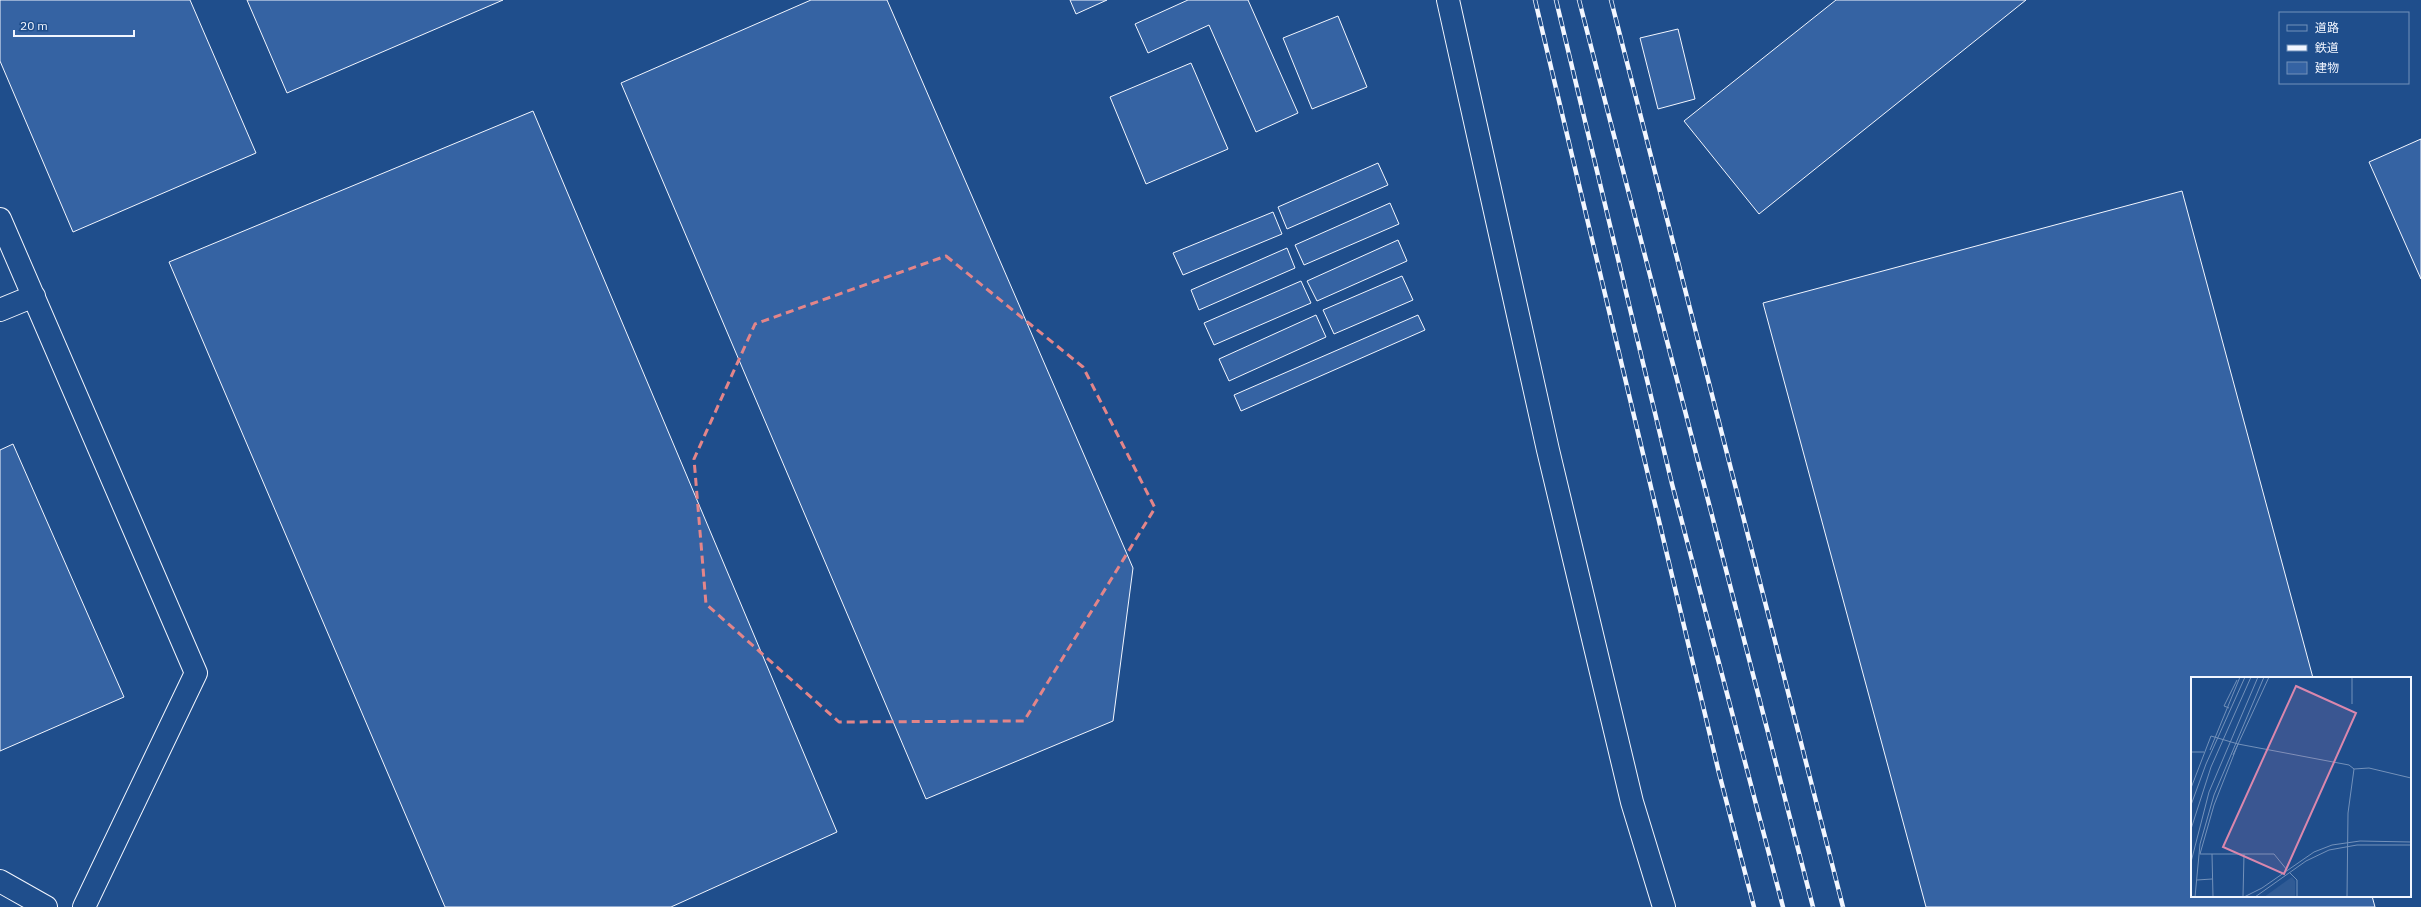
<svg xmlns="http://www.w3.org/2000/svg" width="2421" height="907" viewBox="0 0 2421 907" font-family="'IBM Plex Sans','Noto Sans JP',sans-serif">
	<rect width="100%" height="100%" fill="#1f4e8c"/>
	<path fill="#3563a3" stroke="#f2f6ff" d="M0,0H190L256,153L73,232L0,61Z
		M247,0H503L287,93Z
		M811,0H887L1133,568L1113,721L926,799L621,83Z
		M1070,0H1107L1076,14Z
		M1188,0H1248L1298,113L1256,132L1209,25L1148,53L1135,24Z
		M1836,0H2026L1759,214L1684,121Z
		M1338,16L1367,87L1312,109L1283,38Z
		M1678,29L1695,99L1658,109L1640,38Z
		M1191,63L1228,149L1146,184L1110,97Z
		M533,111L837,832L671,907H445L169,262Z
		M2421,139V279L2369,162Z
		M1378,163L1388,185L1287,229L1278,207Z
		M2182,191L2313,678H2192V896H2372L2375,907H1926L1763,303Z
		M1390,203L1399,224L1304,265L1295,245Z
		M1273,212L1282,234L1183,275L1173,253Z
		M1398,240L1407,261L1317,301L1307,281Z
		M1287,248L1295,268L1199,310L1191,290Z
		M1402,276L1413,300L1334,334L1323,310Z
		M1301,281L1311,303L1214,345L1204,323Z
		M1316,315L1326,337L1229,381L1219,359Z
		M1418,315L1425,330L1241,411L1234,395Z
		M13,444L124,697L0,751V450Z"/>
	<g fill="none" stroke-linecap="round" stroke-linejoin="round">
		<g stroke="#f2f6ff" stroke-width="24">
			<path id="minor" d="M1448,0L1548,450L1632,802L1664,907
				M0,219L196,673L84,907
				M0,310L34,296
				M0,881L46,907"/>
		</g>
		<use href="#minor" stroke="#1f4e8c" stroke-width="22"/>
		<g stroke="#f2f6ff" stroke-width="4.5">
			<path id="rail" d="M1535,0L1719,773L1754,907
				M1556,0L1672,484L1783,907
				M1579,0L1813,907
				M1611,0L1843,907"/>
		</g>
		<use href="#rail" stroke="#1f4e8c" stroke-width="3" stroke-dasharray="9" stroke-linecap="butt"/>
	</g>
	<path fill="none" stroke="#e38589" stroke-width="3" stroke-dasharray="8 5" stroke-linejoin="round" d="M946,256L1083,367L1155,508L1024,721L839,722L706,604L694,459L755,324Z"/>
	<g transform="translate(2191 677)">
		<rect width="220" height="220" fill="#1f4e8c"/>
		<path d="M101,200L104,204V220H73Z" fill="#305b95"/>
		<path fill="none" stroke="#7391ba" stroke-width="1" d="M161,27V0M38,31L33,29L46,3M47,67L158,88L163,92M19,73L49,0M0,75H13M42,78L78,0M163,92L178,91L220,101M0,111L20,59L47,67L23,128L9,177H83L96,193M0,128L15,87L54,0M0,152L20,90L60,0M21,177L22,220M0,185L18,115L67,0M99,196L106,203V220M6,203L21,202M4,220L9,167L23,118L73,0M52,220L53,177M53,220L71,211L123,175L141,168L169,164L220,165M64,220L115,184L138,173L166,168H220M156,220L157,136L163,92"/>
		<path fill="#da87ad" fill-opacity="0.15" stroke="#da87ad" stroke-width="2" d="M105,9L165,36L93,197L32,170Z"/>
		<rect width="220" height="220" fill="none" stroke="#f2f6ff" stroke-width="2"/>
	</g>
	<rect x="2279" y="12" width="130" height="72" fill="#1f4e8c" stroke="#7391ba"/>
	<rect x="2287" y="25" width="20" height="6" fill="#1f4e8c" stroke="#7391ba"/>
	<text x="2315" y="32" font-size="12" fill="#f2f6ff">道路</text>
	<rect x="2287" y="45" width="20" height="6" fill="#f2f6ff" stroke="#7391ba"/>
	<text x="2315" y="52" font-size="12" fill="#f2f6ff">鉄道</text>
	<rect x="2287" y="62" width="20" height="12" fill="#3563a3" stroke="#7391ba"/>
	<text x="2315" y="72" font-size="12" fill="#f2f6ff">建物</text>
	<path d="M14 30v6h120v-6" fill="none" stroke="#f2f6ff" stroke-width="2"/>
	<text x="20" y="30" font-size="12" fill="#f2f6ff" stroke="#1f4e8c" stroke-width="3" paint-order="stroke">20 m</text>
</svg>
